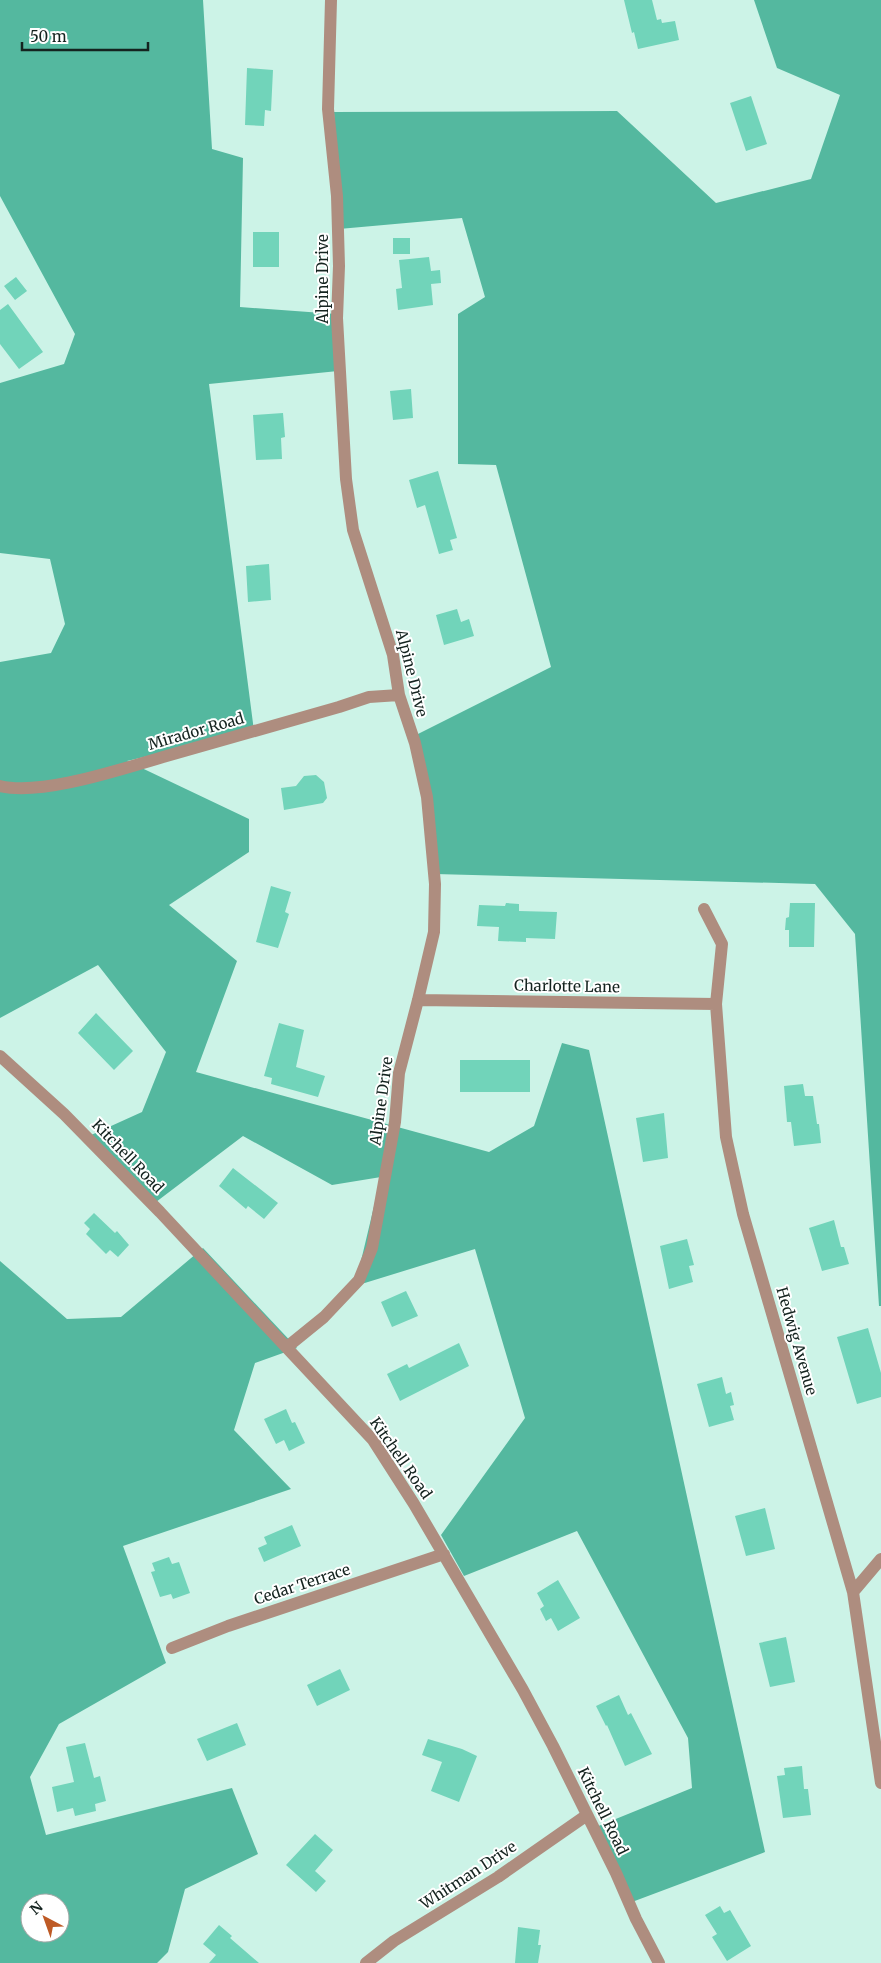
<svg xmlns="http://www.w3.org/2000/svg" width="881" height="1963" viewBox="0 0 881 1963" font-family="Merriweather,serif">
	<rect width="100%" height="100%" fill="#ccf3e7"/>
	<path fill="#54b89f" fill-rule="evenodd" d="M0,0H203L212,149L243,158L240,307L336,314L338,371L209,384L254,731L127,761L249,819V852L169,905L237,961L196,1072L489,1152L534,1126L562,1043L589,1050L765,1852L632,1902L596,1827L692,1788L688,1738L577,1531L464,1576L441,1535L525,1418L475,1249L355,1286L381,1177L332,1185L243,1136L156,1202L89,1136L142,1112L166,1052L98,965L0,1018V662L51,653L65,624L50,559L0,553V383L64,364L75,334L0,196Z
		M754,0H881V1306H879L855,934L815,884L435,874L414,736L551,667L496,465L458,464V314L485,297L462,218L339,229L334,112L617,111L716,203L811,179L840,95L777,68Z
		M203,1248L297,1348L255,1363L234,1430L291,1489L123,1546L166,1663L59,1724L30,1777L46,1835L232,1788L258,1854L185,1889L168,1952L157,1963H0V1261L67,1319L121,1317ZM30,1903H60V1933H30Z"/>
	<path fill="#71d4ba" d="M624,0H652L657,20L661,19L662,23L675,21L679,40L638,49L634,32L632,33Z
		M247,68L273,70L271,111L265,110L264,126L245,125Z
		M751,96L767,144L746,151L730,103Z
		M253,232H279V267H253Z
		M393,238H410V254H393Z
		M429,257L431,271L440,270L441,283L431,284L433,305L398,310L396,289L402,288L399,260Z
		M16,277L27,291L15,300L4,286Z
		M8,304L43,352L19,369L0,344V310Z
		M411,389L413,418L393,420L390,391Z
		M283,413L285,437L281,438L282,459L256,460L253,415Z
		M438,471L457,538L450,540L453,550L439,554L425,505L417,508L409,480Z
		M269,564L271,600L248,602L246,566Z
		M457,609L461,622L469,619L474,636L444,645L436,615Z
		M316,775L324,782L327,798L323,803L284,810L281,788L296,786L304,776Z
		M271,886L291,892L285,912L289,914L278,948L256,942Z
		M506,903L519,904V911L557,912L555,939L526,938V942L498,941L499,927L477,926L479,905L505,906Z
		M790,903H815L814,947H789V930H785L786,918L789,917Z
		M96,1013L133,1051L114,1070L78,1033Z
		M279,1023L304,1030L296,1067L325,1076L318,1097L271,1084L272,1078L264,1076Z
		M460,1060H530V1092H460Z
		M803,1084L805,1096H813L817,1124H819L821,1143L794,1146L791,1122H787L784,1086Z
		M664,1113L668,1158L643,1162L636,1118Z
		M233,1168L278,1203L264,1219L248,1206L246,1209L219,1186Z
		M94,1213L115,1233L117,1231L129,1245L118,1257L110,1250L106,1254L86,1234L90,1229L84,1223Z
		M834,1220L841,1247H844L849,1264L822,1271L809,1228Z
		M687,1239L694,1265L689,1266L693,1282L669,1289L660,1246Z
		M406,1291L418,1316L392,1327L381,1302Z
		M868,1328L881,1373V1397L857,1404L837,1337Z
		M459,1343L469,1366L400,1401L387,1374L407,1364L409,1368Z
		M722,1377L726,1394L731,1392L734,1405L730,1406L734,1420L709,1427L697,1384Z
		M286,1409L292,1423L295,1422L305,1443L289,1451L284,1440L276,1444L264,1419Z
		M765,1508L775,1549L746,1556L735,1516Z
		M292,1525L301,1546L264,1562L258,1548L267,1544L264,1537Z
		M169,1557L172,1564L179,1562L190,1593L173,1599L171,1594L160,1597L151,1572L155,1571L152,1563Z
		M558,1580L580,1618L558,1631L551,1618L546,1621L540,1609L544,1606L537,1593Z
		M786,1637L795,1682L770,1687L759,1643Z
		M340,1669L350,1690L317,1706L307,1685Z
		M619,1695L628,1715L631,1713L652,1754L625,1766L607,1725L606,1726L596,1706Z
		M237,1723L246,1745L207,1761L197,1739Z
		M428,1739L462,1749L477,1756L459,1802L431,1791L442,1762L422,1755Z
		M85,1743L94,1778L100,1776L106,1801L95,1804L96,1811L75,1816L73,1808L57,1812L52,1787L74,1782L66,1747Z
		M802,1766L804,1789H808L811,1815L783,1818L777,1776L785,1775L784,1768Z
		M315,1834L333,1850L315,1871L326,1881L316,1892L286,1865Z
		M720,1906L724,1913L730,1910L751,1946L727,1961L712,1937L717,1934L705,1915Z
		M219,1925L232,1936L230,1938L259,1963H209L216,1955L203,1944Z
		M518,1927L540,1930L538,1945H541L538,1963H515Z"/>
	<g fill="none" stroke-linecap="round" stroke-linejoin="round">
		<path stroke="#ae8d7f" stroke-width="12" d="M0,786C42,796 121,769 163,757C222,740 281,724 339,707L369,697L399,695
			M704,909L722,944L716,1004L726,1137L743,1214L853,1592L881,1783
			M418,1000L716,1004
			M0,1056L64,1114L160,1212L373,1440L414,1504L523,1690L553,1746L616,1873L636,1919L659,1963
			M287,1347L324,1317L359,1280L372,1248L395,1122L399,1073L418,1000L434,932L435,884L427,797L415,743L399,695L393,655L353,530L346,479L337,318L339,266L337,196L328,109L331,0
			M853,1592L881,1559
			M172,1648L228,1626L444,1554
			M366,1963L394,1941L498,1877L587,1815"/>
	</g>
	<g text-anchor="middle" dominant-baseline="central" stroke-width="4" stroke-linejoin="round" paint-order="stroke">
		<g font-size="15" fill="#14231f" stroke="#fff">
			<text transform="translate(322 279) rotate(-90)">Alpine Drive</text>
			<text transform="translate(412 673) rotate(76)">Alpine Drive</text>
			<text transform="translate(196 731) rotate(-16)">Mirador Road</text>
			<text transform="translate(567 986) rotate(1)">Charlotte Lane</text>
			<text transform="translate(381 1101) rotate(-82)">Alpine Drive</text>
			<text transform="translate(128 1156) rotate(46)">Kitchell Road</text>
			<text transform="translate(797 1341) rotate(74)">Hedwig Avenue</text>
			<text transform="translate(401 1458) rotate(55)">Kitchell Road</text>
			<text transform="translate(302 1584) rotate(-18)">Cedar Terrace</text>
			<text transform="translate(603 1811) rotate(64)">Kitchell Road</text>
			<text transform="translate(468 1875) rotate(-33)">Whitman Drive</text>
		</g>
	</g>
	<g transform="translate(45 1918) rotate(319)"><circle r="24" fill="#ffffff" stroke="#a1a7a5"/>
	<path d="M0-4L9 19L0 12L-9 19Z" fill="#be5a25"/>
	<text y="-8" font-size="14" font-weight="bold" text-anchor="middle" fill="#14231f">N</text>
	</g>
	<path d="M22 42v8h126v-8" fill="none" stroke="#14231f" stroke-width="2.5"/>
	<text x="30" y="42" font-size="15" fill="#14231f" stroke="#ffffff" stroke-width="4" paint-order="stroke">50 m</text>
</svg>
